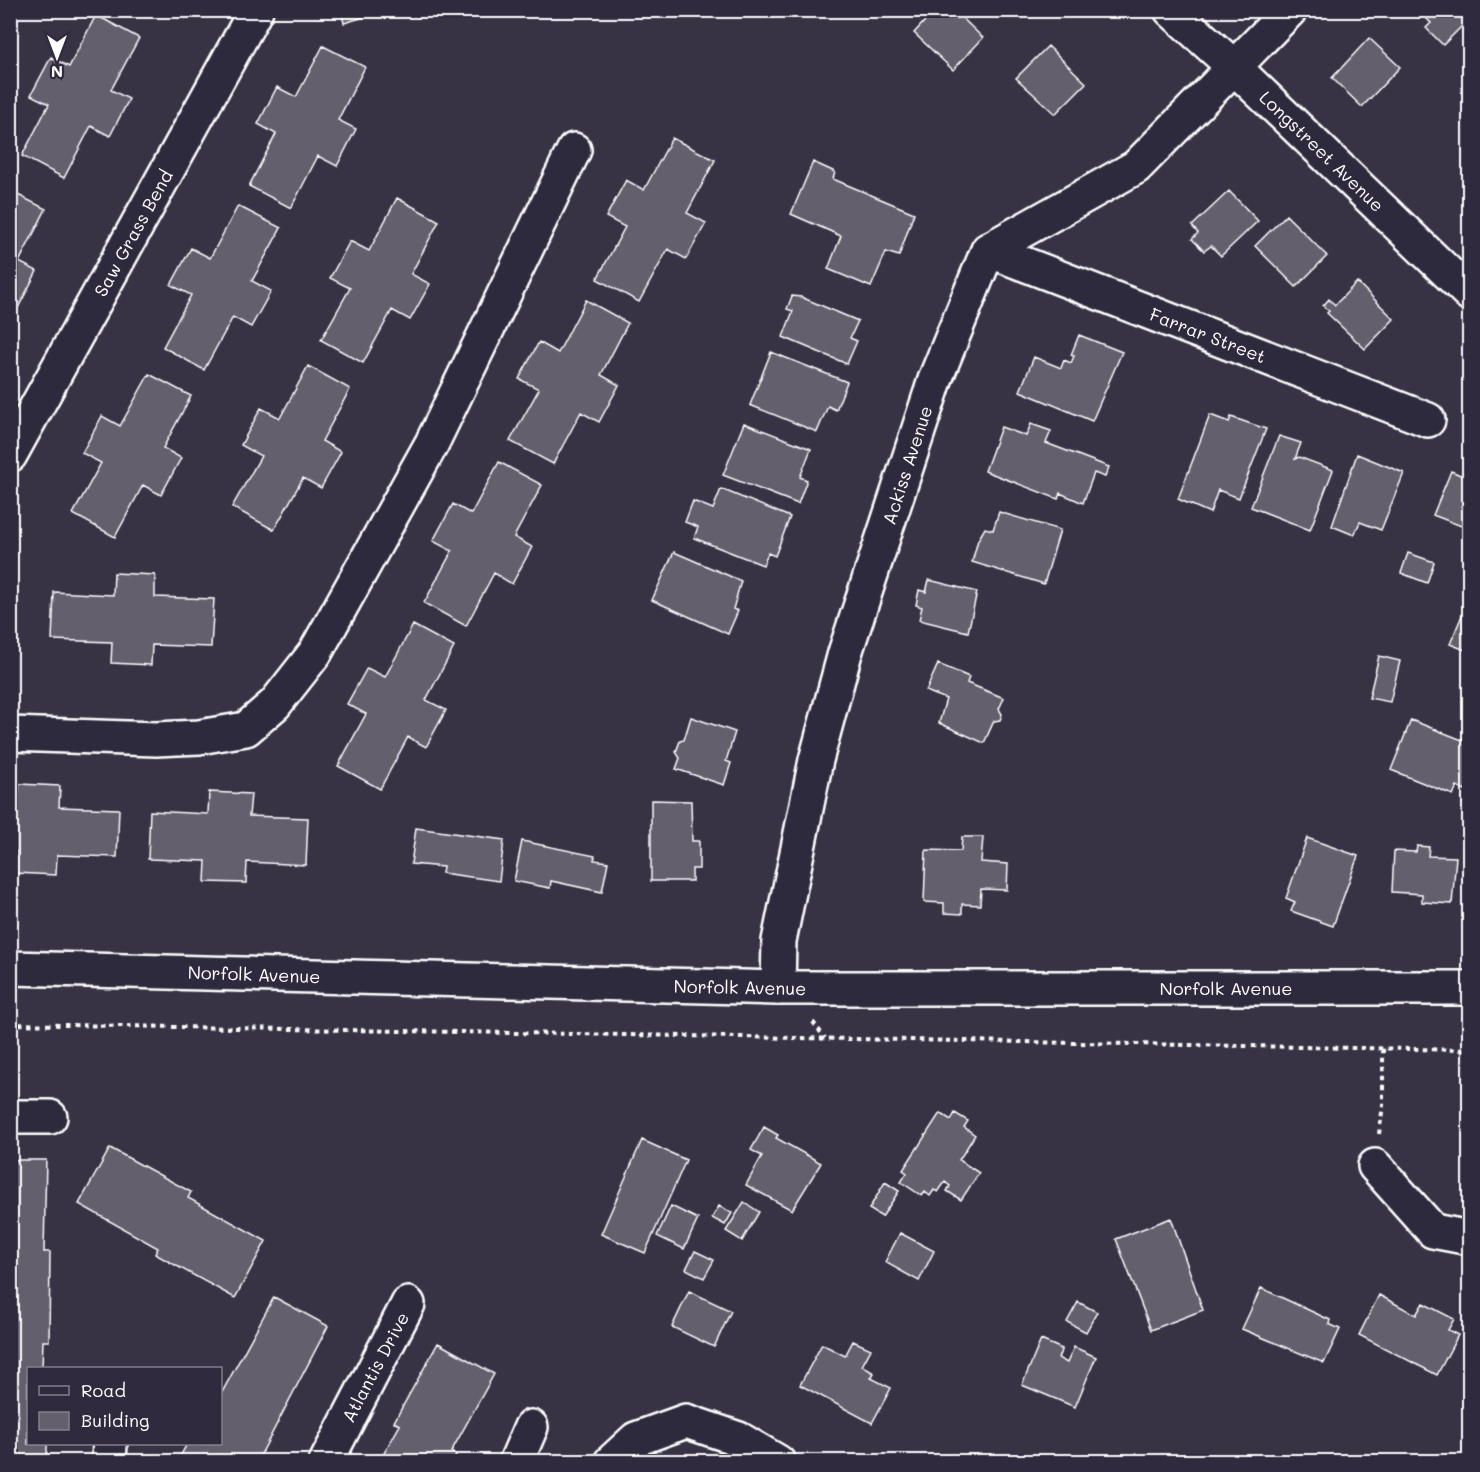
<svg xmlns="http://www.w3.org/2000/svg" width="1480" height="1472" viewBox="0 0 1480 1472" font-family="Mali,sans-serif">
	<rect width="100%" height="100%" fill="#373345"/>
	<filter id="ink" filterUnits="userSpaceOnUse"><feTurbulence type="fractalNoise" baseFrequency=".0167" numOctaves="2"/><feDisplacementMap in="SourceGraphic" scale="12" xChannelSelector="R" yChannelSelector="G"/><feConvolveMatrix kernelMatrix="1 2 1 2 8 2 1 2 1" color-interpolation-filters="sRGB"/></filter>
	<g filter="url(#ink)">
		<path fill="#635f6d" stroke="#fff" stroke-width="1.5" d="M341,10H380L381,12L344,23Z
			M935,10H954L983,38L953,70L914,33Z
			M1470,10V26L1466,22L1443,45L1426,28L1431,23L1419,11Z
			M96,15L139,38L111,90L129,99L110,136L91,126L64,178L22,156L49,104L31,95L51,57L69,67Z
			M1369,38L1400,67L1362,107L1332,78Z
			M323,46L365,67L338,120L356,129L337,166L318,156L291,208L249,186L276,134L258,124L277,87L296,97Z
			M1048,46L1086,83L1055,114L1016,78Z
			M672,138L715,160L687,213L706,223L686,259L668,249L639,302L597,279L625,227L606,217L626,180L644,190Z
			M813,162L835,172L833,179L914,213L899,256L886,252L871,287L828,269L841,236L791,214Z
			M10,191L46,209L19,262L37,271L18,308L10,304Z
			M1229,191L1258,221L1221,256L1211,246L1204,251L1192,239L1198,233L1192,226Z
			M397,198L439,221L411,274L430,284L410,320L392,310L363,363L321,340L350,288L330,278L350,241L369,251Z
			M238,206L281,228L252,281L271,291L251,327L233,317L204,370L163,347L191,295L171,285L191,248L210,258Z
			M1286,215L1327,256L1296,287L1255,246Z
			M1357,282L1394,319L1365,349L1327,313L1329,311L1323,306L1329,299L1335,305Z
			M792,296L801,297L858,321L850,338L857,341L847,364L783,337L793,311L787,309Z
			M586,300L628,323L601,375L619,385L599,422L581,412L553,464L510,441L539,389L519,379L539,342L558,353Z
			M1079,335L1122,352L1092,421L1020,391L1034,357L1061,368L1064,360L1071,363L1074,356L1071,355Z
			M771,352L847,382L836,410L828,406L817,432L750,405Z
			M308,366L350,389L322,441L341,452L321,488L303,478L274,530L232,507L261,456L241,445L261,408L280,418Z
			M149,374L191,396L163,448L181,458L161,495L143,485L115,537L73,514L101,463L82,453L102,416L120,426Z
			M1210,415L1229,422L1231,417L1266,429L1239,498L1218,490L1210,513L1178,499Z
			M744,423L811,449L800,477L807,480L798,504L723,475Z
			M1031,424L1051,431L1046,443L1109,467L1105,477L1094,473L1083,503L1060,493L1058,499L985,471L1001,427L1026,436Z
			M1279,436L1301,443L1295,459L1299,457L1333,470L1310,530L1251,507Z
			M1357,454L1404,473L1381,530L1360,522L1354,535L1332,526Z
			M499,462L542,485L514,537L532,547L512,584L494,573L466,626L424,603L452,551L433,541L453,504L471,514Z
			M1451,471L1470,479L1469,529L1433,515Z
			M721,489L790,517L775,556L768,553L763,565L694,538L698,527L685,522L693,501L713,509Z
			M999,512L1060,530L1044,584L972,562L978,540L985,528L993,530Z
			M674,552L741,581L733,609L738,611L728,634L652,600Z
			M1408,553L1434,562L1427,583L1401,573Z
			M114,573L155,575V597L214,599L211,647L152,645L151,665L111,663L112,642L52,640L54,592L113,595Z
			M929,580L977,592L968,632L919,620L922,607L916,605L919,590L926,592Z
			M1470,596V652L1450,644Z
			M413,625L454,647L426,700L446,710L426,747L408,737L380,789L338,766L366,714L347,704L367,668L385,677Z
			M1379,656L1400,661L1390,702L1369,698Z
			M938,664L969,677L967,683L1004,698L999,709L1002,714L1000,720L994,721L984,743L939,723L946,699L926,691Z
			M691,717L735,732L726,761L731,763L724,785L676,769L680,758L676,752L680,741L684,740Z
			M1411,720L1470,743V779L1465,790L1457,786L1453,795L1391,770Z
			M19,784L60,786L59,807L119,809L117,857L57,855L56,875L15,873L16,851H10V804L18,805Z
			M209,792L251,794L249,816L308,818L306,865L247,862L246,883L205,882L206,861L148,859L150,811L208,814Z
			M651,800L691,801L692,841H699V869H692V881H651Z
			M416,828L504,840L499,881L442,873L443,867L411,864Z
			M962,837H983L981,862L1008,864L1007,890L981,889L980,905L962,904V914L944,913V903L924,902L926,850L961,851Z
			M1307,838L1358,856L1333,926L1291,911L1295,902L1286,898Z
			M522,841L595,856L594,860L608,862L602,892L551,881L550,888L514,881Z
			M1417,846L1429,847L1428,856L1456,857L1452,904L1422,902V894L1392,892L1394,851L1416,852Z
			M940,1113L951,1120L955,1113L968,1121L964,1127L975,1135L959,1160L979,1173L961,1200L947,1191L950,1186L945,1182L938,1192L934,1190L930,1196L925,1192L922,1196L901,1182L907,1173L903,1170Z
			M764,1127L778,1135L776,1138L821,1163L792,1210L746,1185L762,1156L751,1150Z
			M642,1140L686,1160L645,1253L601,1234Z
			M110,1148L191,1192L188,1198L266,1241L235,1298L155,1254L158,1248L79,1204Z
			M10,1160H46L44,1252H50L49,1341H43L42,1368H28V1444H47V1462H10Z
			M885,1182L899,1191L882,1217L869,1209Z
			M744,1202L759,1212L742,1241L726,1231Z
			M671,1206L698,1219L684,1249L657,1236Z
			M719,1206L732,1213L725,1225L712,1218Z
			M1171,1218L1203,1310L1151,1330L1116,1239Z
			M900,1233L934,1251L919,1281L885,1262Z
			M695,1251L714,1260L704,1278L686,1269Z
			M1261,1288L1330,1320L1329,1324L1340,1329L1324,1363L1242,1329Z
			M689,1291L731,1311L714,1347L672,1327Z
			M1379,1295L1416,1315L1423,1303L1454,1319L1448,1330L1458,1335L1437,1375L1359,1335Z
			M274,1297L328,1326L257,1462H177L187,1444H220V1396Z
			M1078,1302L1097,1312L1086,1332L1067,1322Z
			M1041,1340L1062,1349L1058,1358L1067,1363L1074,1347L1096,1357L1075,1407L1022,1385Z
			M853,1341L871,1349L862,1366L874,1373L871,1378L891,1388L872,1423L800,1385L822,1344L845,1356Z
			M438,1343L494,1374L451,1452L456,1455L453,1462H379L400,1425L394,1422Z"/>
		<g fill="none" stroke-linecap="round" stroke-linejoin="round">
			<g stroke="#fff" stroke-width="38">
				<path id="minor" d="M1171,10L1234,67L1470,294
					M988,250L1428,420
					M10,455L256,10
					M10,734L156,739L199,737L246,729L275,704L315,653L432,443L574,150
					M778,988L779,941L816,760L845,653L936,377L988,250L1136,167L1290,10
					M10,1117H50
					M1375,1166L1433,1231L1470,1238
					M109,1462L110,1444
					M326,1462L408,1304
					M516,1462L531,1427
					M611,1462L636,1439L686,1421L739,1439L778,1462"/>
			</g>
			<g stroke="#fff" stroke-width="38">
				<path id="major" d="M10,968L778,988H1470"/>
			</g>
			<path stroke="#fff" stroke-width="4" stroke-dasharray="4.5 4.5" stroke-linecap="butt" d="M813,1022L825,1038
				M10,1024L1470,1050
				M1379,1134L1383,1105V1048"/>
			<use href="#minor" stroke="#2f2a3d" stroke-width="33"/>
			<use href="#major" stroke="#2f2a3d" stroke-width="33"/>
		</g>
	</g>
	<g text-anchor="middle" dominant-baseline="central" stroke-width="4.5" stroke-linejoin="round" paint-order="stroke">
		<g font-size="18" fill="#fff" stroke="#2f2a3d">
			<text transform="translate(1322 151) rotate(44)">Longstreet Avenue</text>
			<text transform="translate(133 233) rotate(-61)">Saw Grass Bend</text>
			<text transform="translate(1208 335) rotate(21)">Farrar Street</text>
			<text transform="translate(907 465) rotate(-72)">Ackiss Avenue</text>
			<text transform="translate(254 974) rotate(2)">Norfolk Avenue</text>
			<text transform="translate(740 987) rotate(1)">Norfolk Avenue</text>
			<text x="1226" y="988">Norfolk Avenue</text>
			<text transform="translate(375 1367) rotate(-62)">Atlantis Drive</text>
		</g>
	</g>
	<rect width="1480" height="1472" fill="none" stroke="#2f2a3d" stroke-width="36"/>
	<rect x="18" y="18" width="1444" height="1436" fill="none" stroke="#fff" stroke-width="2" filter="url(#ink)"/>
	<rect x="27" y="1367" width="195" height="78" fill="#2f2a3d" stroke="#827f8b" stroke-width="1.5"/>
	<rect x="39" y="1386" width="30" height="9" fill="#2f2a3d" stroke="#827f8b" stroke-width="1.5"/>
	<text x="81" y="1397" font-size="18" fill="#ffffff">Road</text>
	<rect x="39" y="1412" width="30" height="18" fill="#635f6d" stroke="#827f8b" stroke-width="1.5"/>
	<text x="81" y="1427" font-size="18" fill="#ffffff">Building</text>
	<g transform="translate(57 57) rotate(180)" stroke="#2f2a3d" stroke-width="4.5" paint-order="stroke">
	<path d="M0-4.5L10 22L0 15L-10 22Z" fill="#ffffff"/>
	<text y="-9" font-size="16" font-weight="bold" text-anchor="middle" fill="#ffffff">N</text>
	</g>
</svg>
